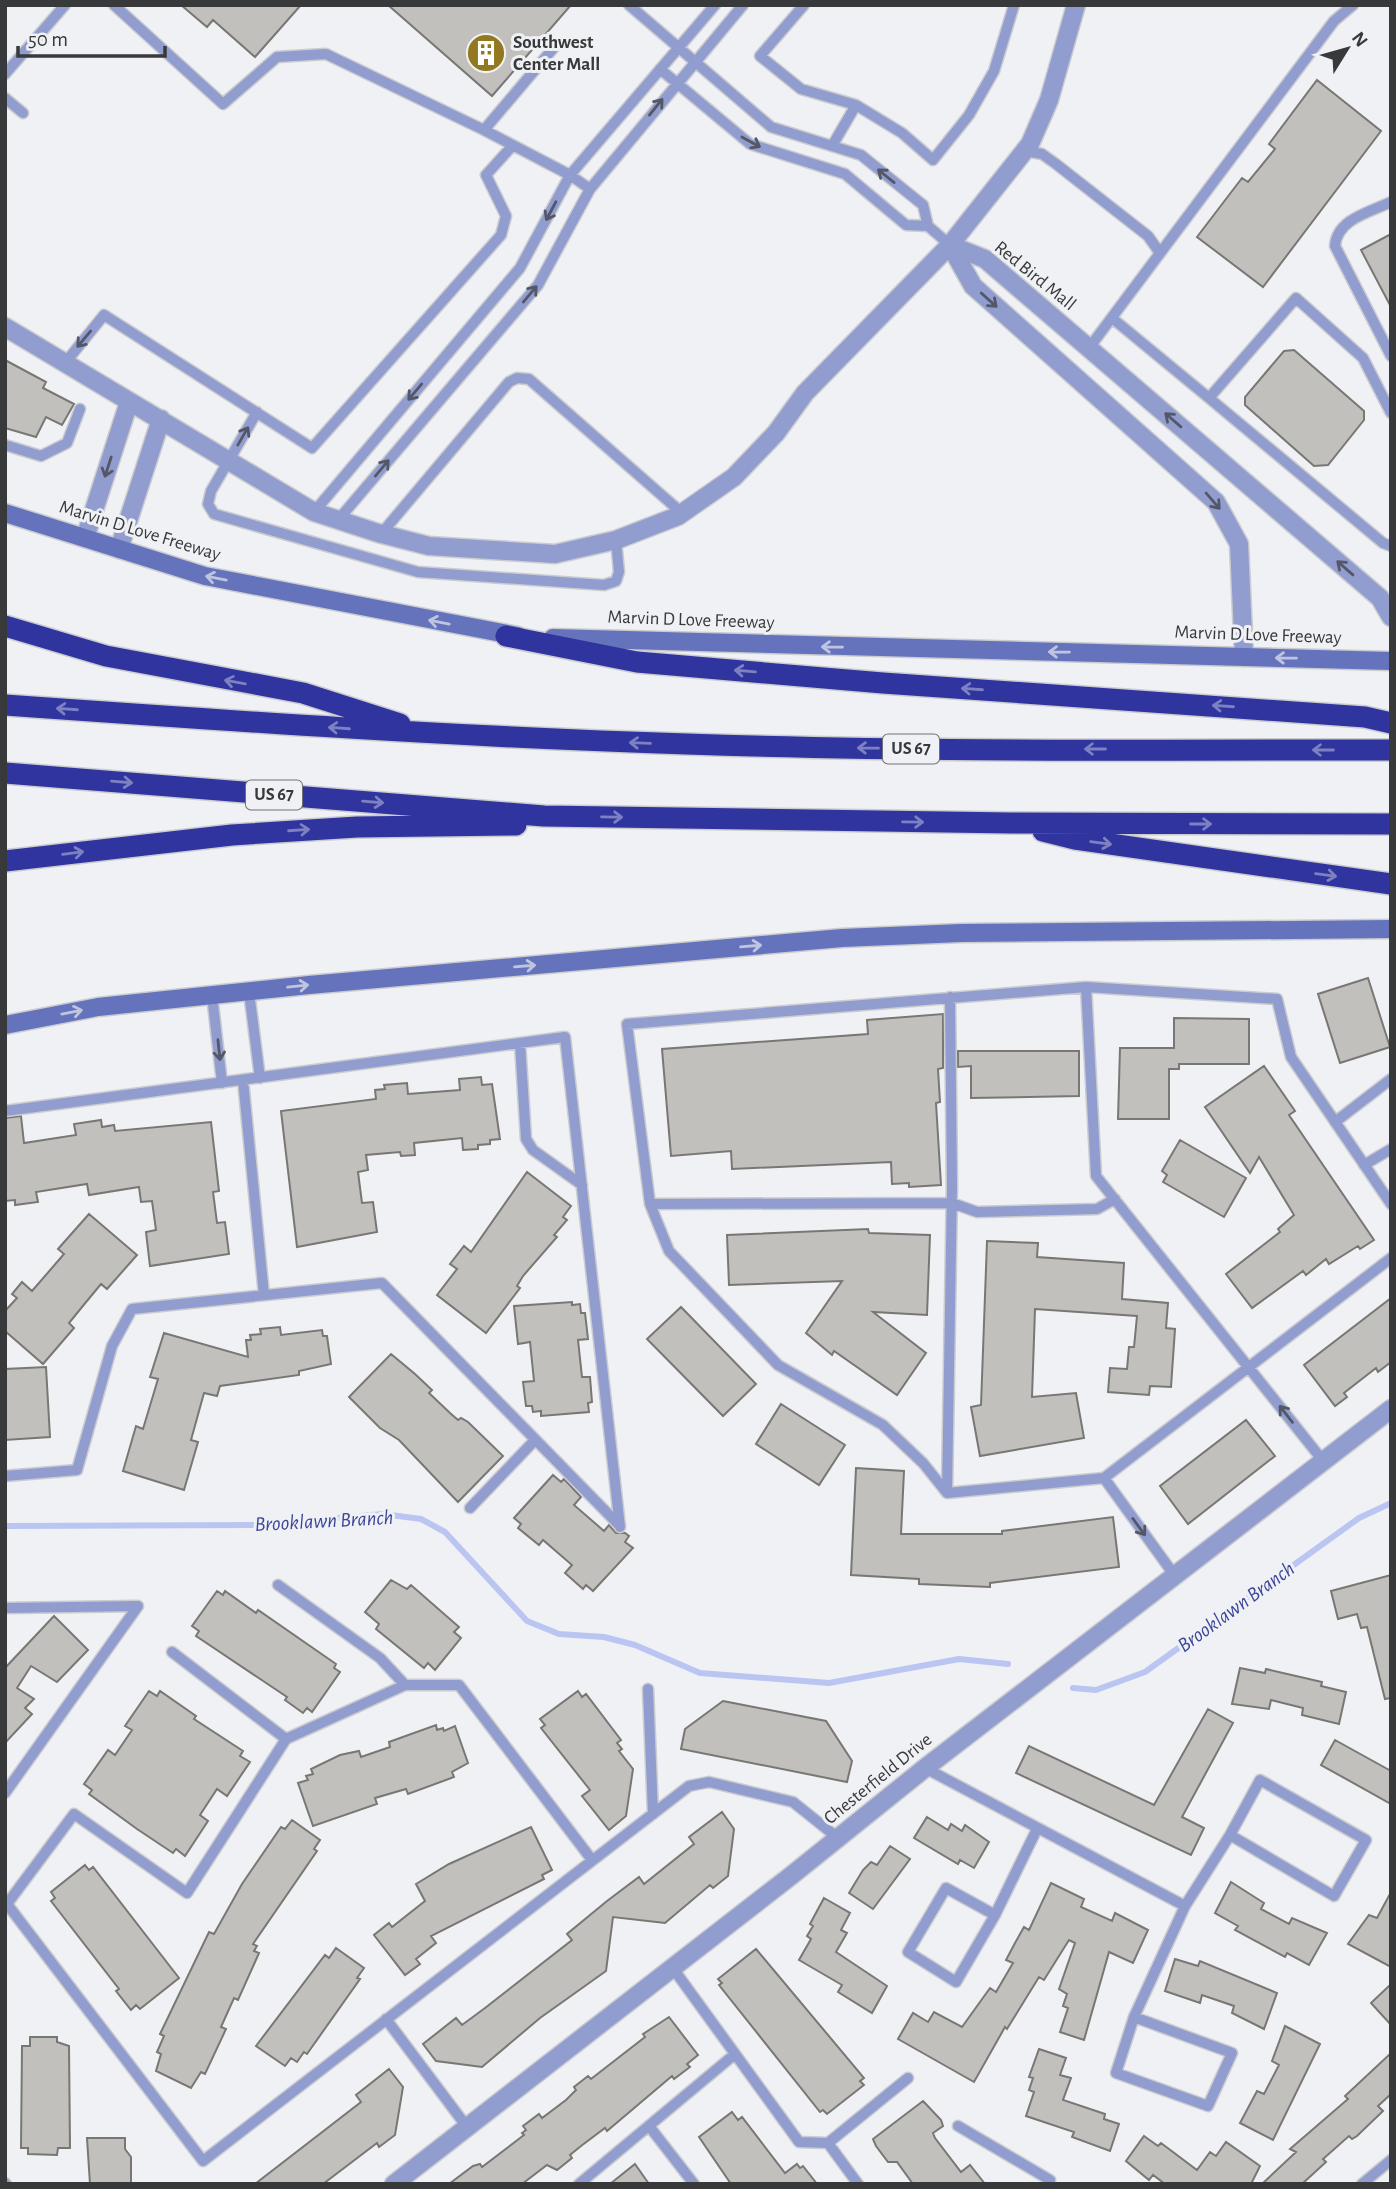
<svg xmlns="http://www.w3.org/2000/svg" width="1396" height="2189" viewBox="0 0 1396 2189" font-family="'Alegreya Sans',sans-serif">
	<rect width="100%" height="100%" fill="#f0f1f5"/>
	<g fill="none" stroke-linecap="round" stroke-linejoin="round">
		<path stroke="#bac5f2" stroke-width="6" d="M5,1526L259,1525L383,1514L421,1519L445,1532L527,1621L559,1634L604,1637L635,1645L700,1673L829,1683L959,1659L1008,1664
			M1073,1688L1096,1690L1145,1672L1359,1518L1391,1503"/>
	</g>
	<path fill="#c1c0bc" stroke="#787773" stroke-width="2" d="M181,5H301L255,57L213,20L207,27Z
		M388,5H571L492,96Z
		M1317,80L1381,131L1263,287L1197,237L1242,178L1248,182L1275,149L1269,144Z
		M1391,234V307L1361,250Z
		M1294,350L1364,411V420L1328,465L1314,466L1245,405V397L1284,351Z
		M5,360L46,382L43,388L74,404L62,425L46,417L36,437L5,428Z
		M1368,978L1390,1047L1340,1063L1318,994Z
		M943,1014V1068L938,1069L940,1102L936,1103L941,1185L909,1187V1183L892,1184L891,1162L732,1169L731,1151L671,1156L662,1049L868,1034L867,1020Z
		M1174,1018L1249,1019V1064H1179V1069H1169V1119H1118L1120,1048H1174Z
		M958,1051H1079V1096L971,1098V1066L958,1067Z
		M1264,1066L1295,1111L1289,1115L1374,1240L1360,1249L1358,1246L1329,1264L1326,1259L1306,1275L1303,1271L1252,1308L1226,1274L1280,1232L1278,1229L1294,1215L1259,1157L1250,1173L1205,1107Z
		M481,1077L482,1085L492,1084L500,1139L490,1140V1144L478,1145V1149L463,1150L462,1138L414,1143L415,1155L401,1156L400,1152L366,1155L368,1170L358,1172L362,1203L373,1202L377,1232L297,1247L281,1111L376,1099L375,1090L385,1089L384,1085L407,1083L408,1094L460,1090L459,1079Z
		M21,1116L24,1143L76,1135L74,1124L101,1120L102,1127L114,1125L115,1131L211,1122L219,1191L213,1192L217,1223L225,1222L229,1254L150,1266L146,1232L156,1230L152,1201L141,1202L139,1187L89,1195L87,1184L36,1192L38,1202L15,1205V1200L5,1201V1118Z
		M1180,1140L1246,1178L1224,1217L1163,1182L1167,1175L1162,1171Z
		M527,1172L571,1206L563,1217L567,1220L554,1235L557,1237L523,1276L517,1286L520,1288L486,1333L437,1295L457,1269L450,1264L464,1246L471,1252Z
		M89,1214L137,1255L107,1289L101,1284L82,1307L69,1323L74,1328L43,1364L5,1331V1311L17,1298L12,1294L22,1282L32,1291L64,1254L58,1249Z
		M868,1229L869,1233L930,1235L927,1315L873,1312L926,1353L897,1395L834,1351L832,1355L806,1333L842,1281L729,1285L727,1235Z
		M987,1241L1038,1243L1037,1257L1124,1263L1122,1299L1168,1303L1166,1328L1175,1329L1171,1387L1150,1386L1149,1395L1108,1392L1110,1368L1127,1369L1129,1347H1134L1137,1316L1035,1309L1032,1397L1076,1393L1084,1438L980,1456L971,1407L981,1405Z
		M1391,1298V1362L1378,1372L1376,1368L1344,1393L1347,1397L1335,1406L1304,1365Z
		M572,1302V1305L580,1304L581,1313H585L588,1339L578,1340L582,1377H590L592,1402L588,1403L589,1412L541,1416V1411L533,1412L532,1406H526L523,1382L534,1381L530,1342L518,1344L514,1306Z
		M681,1307L756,1384L723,1416L647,1339Z
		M280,1327L281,1335L322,1330L323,1336H327L331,1364L299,1371V1375L220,1386L217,1396L204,1393L191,1440L198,1442L184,1490L123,1471L136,1426L143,1429L158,1379L150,1377L164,1333L248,1357L246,1340H251L250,1335L261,1334L260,1329Z
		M391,1354L415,1374L432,1390L429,1393L450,1413L458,1420L461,1418L468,1422L503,1456L458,1502L399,1440L380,1428L349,1397Z
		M46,1367L50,1437L5,1440V1369Z
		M781,1404L845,1445L819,1485L756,1444Z
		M1246,1420L1275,1456L1188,1524L1160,1486Z
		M856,1468L904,1471L901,1534H1002V1531L1113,1517L1119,1567L990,1583V1587L919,1584V1579L851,1575Z
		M553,1475L561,1482L564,1479L581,1497L574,1505L604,1531L609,1525L616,1533H625L629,1536L625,1542L633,1548L593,1591L586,1585L583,1589L565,1573L572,1565L543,1540L539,1545L518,1528L521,1524L514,1518Z
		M1391,1575V1698L1385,1699L1367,1627L1361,1628L1357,1614L1338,1619L1331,1591Z
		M391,1580L407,1589L411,1585L459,1627L454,1632L461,1638L435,1670L428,1663L424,1668L376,1629L379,1624L365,1612Z
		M217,1591L223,1595L225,1591L256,1613L258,1610L336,1664L334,1668L340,1672L312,1712L307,1708L303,1713L285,1700L287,1697L196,1636L199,1631L192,1626Z
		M54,1616L88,1650L57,1682L31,1666L17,1688L34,1699L25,1708L32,1714L5,1743V1668Z
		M1240,1668L1265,1673L1266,1669L1322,1682L1321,1686L1346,1692L1339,1724L1302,1715L1303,1708L1271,1700L1269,1709L1232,1704Z
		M149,1691L157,1696L160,1691L196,1716L194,1719L243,1751L240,1756L250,1762L227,1796L217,1789L200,1815L208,1821L185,1856L176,1849L173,1853L137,1829L89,1794L92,1790L84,1784L108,1750L115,1755L132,1730L125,1726Z
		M578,1691L582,1697L586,1694L621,1740L617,1743L622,1749L619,1751L633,1769L626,1816L609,1830L582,1796L590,1790L541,1728L545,1725L540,1719Z
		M723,1701L826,1721L852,1761L847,1782L681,1749L685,1729Z
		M1208,1709L1233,1723L1182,1817L1204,1828L1191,1855L1016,1773L1029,1746L1154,1805Z
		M436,1725L437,1730L443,1728L444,1731L455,1726L468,1763L452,1772L454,1777L408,1794L406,1789L375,1798L377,1804L313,1826L298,1783L308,1780L306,1776L313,1774L311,1769L340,1755L359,1751L361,1757L390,1747L389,1742Z
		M1335,1740L1391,1771V1804L1321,1765Z
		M722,1812L734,1829L728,1876L713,1888L710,1885L665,1923L613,1917L606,1971L540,2018L482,2067L436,2061L423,2044L456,2018L462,2025L485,2008L572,1940L567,1934L607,1901L639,1877L644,1884L694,1844L689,1837Z
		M927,1817L948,1830L951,1824L962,1831L965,1825L989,1842L974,1868L960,1860L958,1864L914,1838Z
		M292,1820L320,1840L314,1849L317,1851L253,1944L257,1946L254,1951L259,1953L238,2000L234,1998L221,2027L226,2029L205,2074L201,2072L191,2088L156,2071L161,2054L157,2052L164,2036L160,2034L209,1932L214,1934L242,1884L281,1827L285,1829Z
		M531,1827L552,1870L542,1875L544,1879L431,1936L436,1943L416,1959L420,1964L405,1975L374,1935L389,1923L392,1927L425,1901L416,1884L449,1864Z
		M890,1846L910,1859L873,1909L849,1893L863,1870L871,1862L877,1865Z
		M85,1865L89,1870L93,1867L179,1978L140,2009L136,2005L131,2010L116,1991L119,1989L51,1901L55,1898L51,1892Z
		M1231,1882L1264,1903L1261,1909L1289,1924L1292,1918L1327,1933L1309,1965L1287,1953L1285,1957L1235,1930L1238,1926L1215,1913Z
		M1051,1883L1084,1899L1081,1907L1112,1921L1115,1913L1148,1930L1133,1963L1109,1952L1084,2040L1060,2032L1068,2008L1063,2006L1067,1994L1059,1989L1075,1943L1069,1940L1044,1980L1039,1977L1007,2029L1005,2027L974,2082L898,2039L913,2013L928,2022L934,2012L962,2027L990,1988L996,1992L1013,1963L1006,1960L1015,1943L1024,1927L1029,1930Z
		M1391,1892V1967L1348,1944L1369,1915L1377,1918Z
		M824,1898L850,1913L841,1930L847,1933L836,1952L887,1986L872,2013L838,1992L842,1985L799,1960L811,1939L807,1936L813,1926L810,1924Z
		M336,1948L364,1968L357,1978L360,1979L307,2054L304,2052L297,2062L291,2058L285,2066L256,2046L325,1955L329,1958Z
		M756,1949L864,2078L860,2081L864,2085L827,2114L823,2110L820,2112L719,1985L722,1983L718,1979Z
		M1175,1959L1198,1966L1200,1961L1277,1993L1264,2029L1232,2013L1234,2006L1202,1995L1200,2003L1165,1991Z
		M1391,1984V2025L1371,2003Z
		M669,2017L698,2055L687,2064L690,2067L674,2079L672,2076L607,2131L605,2128L581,2146L570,2155L572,2158L557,2170L547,2165L522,2184H449L473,2166L480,2164L482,2167L524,2135L522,2133L526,2130L523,2126L539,2114L542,2118L566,2100L576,2090L574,2087L588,2076L591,2079L645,2037L643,2034Z
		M1285,2026L1320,2044L1273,2140L1240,2123L1257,2091L1264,2094L1279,2065L1272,2061Z
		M30,2037H57V2042L69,2046L70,2148H58L57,2155L28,2154V2148H21L22,2046H30Z
		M1039,2049L1066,2058L1060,2075L1071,2078L1063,2100L1105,2114L1104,2119L1119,2124L1110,2151L1072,2137L1074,2132L1026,2116L1034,2092L1029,2090L1033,2078L1029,2077Z
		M1391,2053V2094L1378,2106L1383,2111L1357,2136L1352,2139L1349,2136L1323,2159L1326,2162L1302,2184H1262L1296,2152L1290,2149L1348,2099L1345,2096Z
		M389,2069L403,2087L395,2135L379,2147L377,2143L323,2184H255L361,2102L356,2095Z
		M923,2101L941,2120L943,2126L933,2133L935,2138L961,2172L970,2165L985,2184H913L897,2162H888L876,2146L873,2139Z
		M732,2112L738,2120L742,2117L785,2173L797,2164L800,2168L803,2166L817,2184H731L699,2137Z
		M1144,2136L1158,2146L1161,2143L1197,2170L1210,2152L1216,2156L1226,2142L1260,2166L1251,2184H1165L1153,2175L1149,2180L1126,2161Z
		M87,2138H125V2149L131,2157V2184H90Z
		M635,2164L649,2184H610Z"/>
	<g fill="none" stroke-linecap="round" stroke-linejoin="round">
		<g stroke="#cbccd0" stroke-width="13">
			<path id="service" d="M114,5L223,104L277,57L326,54L484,130L570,175L590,189
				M629,5L771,127L861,155L923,205L928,226L950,245
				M804,5L760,56L801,89L856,105L902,133L933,160L969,115L994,71L1014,5
				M660,69L750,144L845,174L906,225L928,226
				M5,74L65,5
				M5,98L23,113
				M484,130L556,45
				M832,146L856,105
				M1025,151L1042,154L1056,164L1148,236L1160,253
				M1391,202C1370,212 1337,219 1335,246L1391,356
				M1112,318L1209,398
				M1089,348L1334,21L1353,5
				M65,363L104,315L312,448L501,235L506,216L486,175L512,146
				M257,412L211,491L208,504L214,514L418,572L604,585L616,581L619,572L616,540
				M1391,413L1363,358L1296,298L1209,398L1383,543L1391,546
				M5,445L41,456L67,443L80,409
				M314,512L520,268L570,175L715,5
				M338,520L538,285L590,189L743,5
				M381,534L509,382L517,378L529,379L682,513
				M1086,987L1096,1176L1324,1462
				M249,992L260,1078
				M212,995L222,1083
				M950,997L952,1186L947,1493L1104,1478L1391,1258
				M520,1043L526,1139L533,1150L582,1185
				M243,1080L264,1295
				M5,1111L565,1037L620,1527
				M1335,1122L1391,1079
				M1364,1165L1391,1149
				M650,1204L952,1203L977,1212L1097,1209L1115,1199
				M5,1476L77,1470L112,1346L132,1309L382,1283L620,1526
				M1104,1478L1175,1576
				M947,1493L923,1463L883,1425L778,1365L669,1251L650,1204L627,1024L1086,987L1277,999L1291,1057L1391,1204
				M470,1508L535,1440
				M278,1585L380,1658L405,1685
				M5,1608L138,1606L5,1793
				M172,1652L286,1739
				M648,1689L653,1814
				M925,1768L1185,1906L1230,1835L1260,1780L1366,1840L1334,1896L1230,1835
				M592,1860L459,1685H405L286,1739L187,1893L74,1814L7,1904L203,2161L689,1786L709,1782L793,1802L838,1838
				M995,1915L946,1888L908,1952L956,1982L995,1915L1037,1829
				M672,1967L799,2142L828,2143L908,2078
				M1134,2017L1232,2053L1208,2106L1116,2073L1134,2017L1185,1906
				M386,2019L467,2127
				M649,2126L694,2184
				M958,2126L1050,2180L1048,2184
				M828,2143L858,2184
				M5,2183L6,2184
				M579,2184L735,2054
				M1362,2184L1391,2160"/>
		</g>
		<g stroke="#cbccd0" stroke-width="21">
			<path id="minor" d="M950,245L985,259L1380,598L1391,617
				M950,245L973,286L1216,502L1239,544L1244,657
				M5,327L314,512L378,533L429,546L555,554L616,540L678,516L734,477L776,433L805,393L950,245L1030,144L1049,100L1076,5
				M85,538L129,402
				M119,549L161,419"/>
		</g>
		<g stroke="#cbccd0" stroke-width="21">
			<path id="tertiary" d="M394,2184L792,1875L925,1768L1391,1409"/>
		</g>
		<g stroke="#cbccd0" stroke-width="21">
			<path id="secondary" d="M5,513L205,576L518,636
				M553,638L1391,661
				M5,1025L98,1007L309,985L842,938L961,933L1391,929"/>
		</g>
		<g stroke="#cbccd0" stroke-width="24">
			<path id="motorway" d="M5,626L106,656L303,693L400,724
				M506,636L637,662L883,683L1365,717L1391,723
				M5,705C232,721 459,737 687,744C921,752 1156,750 1391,750
				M5,773L544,816L1011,823L1391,824
				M1043,831L1075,839L1391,884
				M5,861L232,835L357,827L516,825"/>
		</g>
		<use href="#service" stroke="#919dcf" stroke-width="10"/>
		<use href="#minor" stroke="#919dcf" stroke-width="18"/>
		<use href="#tertiary" stroke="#919dcf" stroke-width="18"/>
		<use href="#secondary" stroke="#6473bc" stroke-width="18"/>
		<use href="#motorway" stroke="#30349e" stroke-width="21"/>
	</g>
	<defs><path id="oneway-shaft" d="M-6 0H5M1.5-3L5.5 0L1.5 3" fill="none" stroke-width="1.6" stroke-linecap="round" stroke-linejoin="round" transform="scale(1.75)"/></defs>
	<g stroke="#535767">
		<use href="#oneway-shaft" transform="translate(656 107) rotate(-51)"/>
		<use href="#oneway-shaft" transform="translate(751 142) rotate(29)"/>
		<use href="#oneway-shaft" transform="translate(886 176) rotate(-141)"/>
		<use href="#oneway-shaft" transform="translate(551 211) rotate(118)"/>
		<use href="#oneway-shaft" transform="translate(530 294) rotate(-50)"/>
		<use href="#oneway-shaft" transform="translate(989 300) rotate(42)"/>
		<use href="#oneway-shaft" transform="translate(84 339) rotate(130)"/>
		<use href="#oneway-shaft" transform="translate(415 392) rotate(130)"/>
		<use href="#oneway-shaft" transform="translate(1173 420) rotate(-139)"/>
		<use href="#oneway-shaft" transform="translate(243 436) rotate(-60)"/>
		<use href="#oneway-shaft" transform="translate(108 467) rotate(108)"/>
		<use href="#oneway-shaft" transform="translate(382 468) rotate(-50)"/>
		<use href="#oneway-shaft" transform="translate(1213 501) rotate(49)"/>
		<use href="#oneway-shaft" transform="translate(1345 568) rotate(-139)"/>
		<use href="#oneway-shaft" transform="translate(219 1050) rotate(84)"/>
		<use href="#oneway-shaft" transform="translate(1286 1414) rotate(-128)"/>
		<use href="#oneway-shaft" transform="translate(1139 1527) rotate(54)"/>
	</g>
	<g stroke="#bfc5e1">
		<use href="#oneway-shaft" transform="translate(216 578) rotate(-169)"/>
		<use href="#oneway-shaft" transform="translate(439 622) rotate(-169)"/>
		<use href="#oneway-shaft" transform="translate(832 647) rotate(-179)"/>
		<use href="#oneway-shaft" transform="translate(1059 652) rotate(-179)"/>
		<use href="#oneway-shaft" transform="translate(1286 658) rotate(-179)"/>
		<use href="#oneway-shaft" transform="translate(751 946) rotate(-5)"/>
		<use href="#oneway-shaft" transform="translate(525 966) rotate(-5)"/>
		<use href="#oneway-shaft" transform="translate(298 986) rotate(-6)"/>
		<use href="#oneway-shaft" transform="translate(72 1012) rotate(-11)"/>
	</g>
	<g stroke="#7d80c1">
		<use href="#oneway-shaft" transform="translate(745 671) rotate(-175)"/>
		<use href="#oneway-shaft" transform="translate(235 682) rotate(-170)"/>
		<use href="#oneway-shaft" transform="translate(972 689) rotate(-176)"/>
		<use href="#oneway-shaft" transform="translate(1223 706) rotate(-176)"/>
		<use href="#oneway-shaft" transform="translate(67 709) rotate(-176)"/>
		<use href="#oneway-shaft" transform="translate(339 728) rotate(-176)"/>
		<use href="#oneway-shaft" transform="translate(640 743) rotate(-178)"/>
		<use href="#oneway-shaft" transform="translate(868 748) rotate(-179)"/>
		<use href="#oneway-shaft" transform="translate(1095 749) rotate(-180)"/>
		<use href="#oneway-shaft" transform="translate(1323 750) rotate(-180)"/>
		<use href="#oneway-shaft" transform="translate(122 782) rotate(5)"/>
		<use href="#oneway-shaft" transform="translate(373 802) rotate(5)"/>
		<use href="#oneway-shaft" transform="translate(612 817) rotate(1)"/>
		<use href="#oneway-shaft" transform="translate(913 822) rotate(1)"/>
		<use href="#oneway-shaft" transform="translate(1201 824)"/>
		<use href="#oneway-shaft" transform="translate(299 830) rotate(-4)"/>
		<use href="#oneway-shaft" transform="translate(1101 843) rotate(8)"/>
		<use href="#oneway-shaft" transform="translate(73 853) rotate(-7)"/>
		<use href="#oneway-shaft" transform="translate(1326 875) rotate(7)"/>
	</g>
	<defs>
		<g id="building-disc" transform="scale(2.0125)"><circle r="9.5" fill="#92791f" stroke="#f0f1f5"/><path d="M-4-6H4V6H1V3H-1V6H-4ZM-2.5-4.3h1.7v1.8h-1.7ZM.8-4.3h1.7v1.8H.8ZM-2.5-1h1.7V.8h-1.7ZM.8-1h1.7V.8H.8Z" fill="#fff"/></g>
	</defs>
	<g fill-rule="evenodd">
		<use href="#building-disc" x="486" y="53"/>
	</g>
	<g text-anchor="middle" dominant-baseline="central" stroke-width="6" stroke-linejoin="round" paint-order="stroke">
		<g fill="#f0f1f5" stroke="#6f7072" stroke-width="2">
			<rect x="883" y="734.5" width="56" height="29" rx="5"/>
			<rect x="246" y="780.5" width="56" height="29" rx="5"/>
		</g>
		<g font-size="18" font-weight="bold" fill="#38393a">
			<text x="911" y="749">US 67</text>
			<text x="274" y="795">US 67</text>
		</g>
		<g font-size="19" font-weight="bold" fill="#38393a" stroke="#f0f1f5" text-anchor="start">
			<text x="513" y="42">Southwest<tspan x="513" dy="22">Center Mall</tspan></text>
		</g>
		<g font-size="19" fill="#38393a" stroke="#f0f1f5">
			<text transform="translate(1035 276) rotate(39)">Red Bird Mall</text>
			<text transform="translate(140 531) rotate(17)">Marvin D Love Freeway</text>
			<text transform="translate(691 620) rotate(2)">Marvin D Love Freeway</text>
			<text transform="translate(1258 635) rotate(2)">Marvin D Love Freeway</text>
			<text transform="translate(878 1779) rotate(-39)">Chesterfield Drive</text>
		</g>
		<g font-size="21" font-style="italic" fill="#3c469b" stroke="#f0f1f5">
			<text transform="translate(324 1521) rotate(-3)">Brooklawn Branch</text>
			<text transform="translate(1236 1607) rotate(-36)">Brooklawn Branch</text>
		</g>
	</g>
	<rect width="1396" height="2189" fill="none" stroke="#38393a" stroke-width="14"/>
	<g transform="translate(1347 49) rotate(53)" stroke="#f0f1f5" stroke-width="5" paint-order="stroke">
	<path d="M0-5L12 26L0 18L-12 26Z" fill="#38393a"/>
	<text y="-10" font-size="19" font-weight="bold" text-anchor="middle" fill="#38393a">N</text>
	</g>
	<path d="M18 46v10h147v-10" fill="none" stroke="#38393a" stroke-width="3.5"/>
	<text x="28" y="46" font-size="21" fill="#38393a" stroke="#f0f1f5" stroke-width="5" paint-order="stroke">50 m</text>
</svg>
